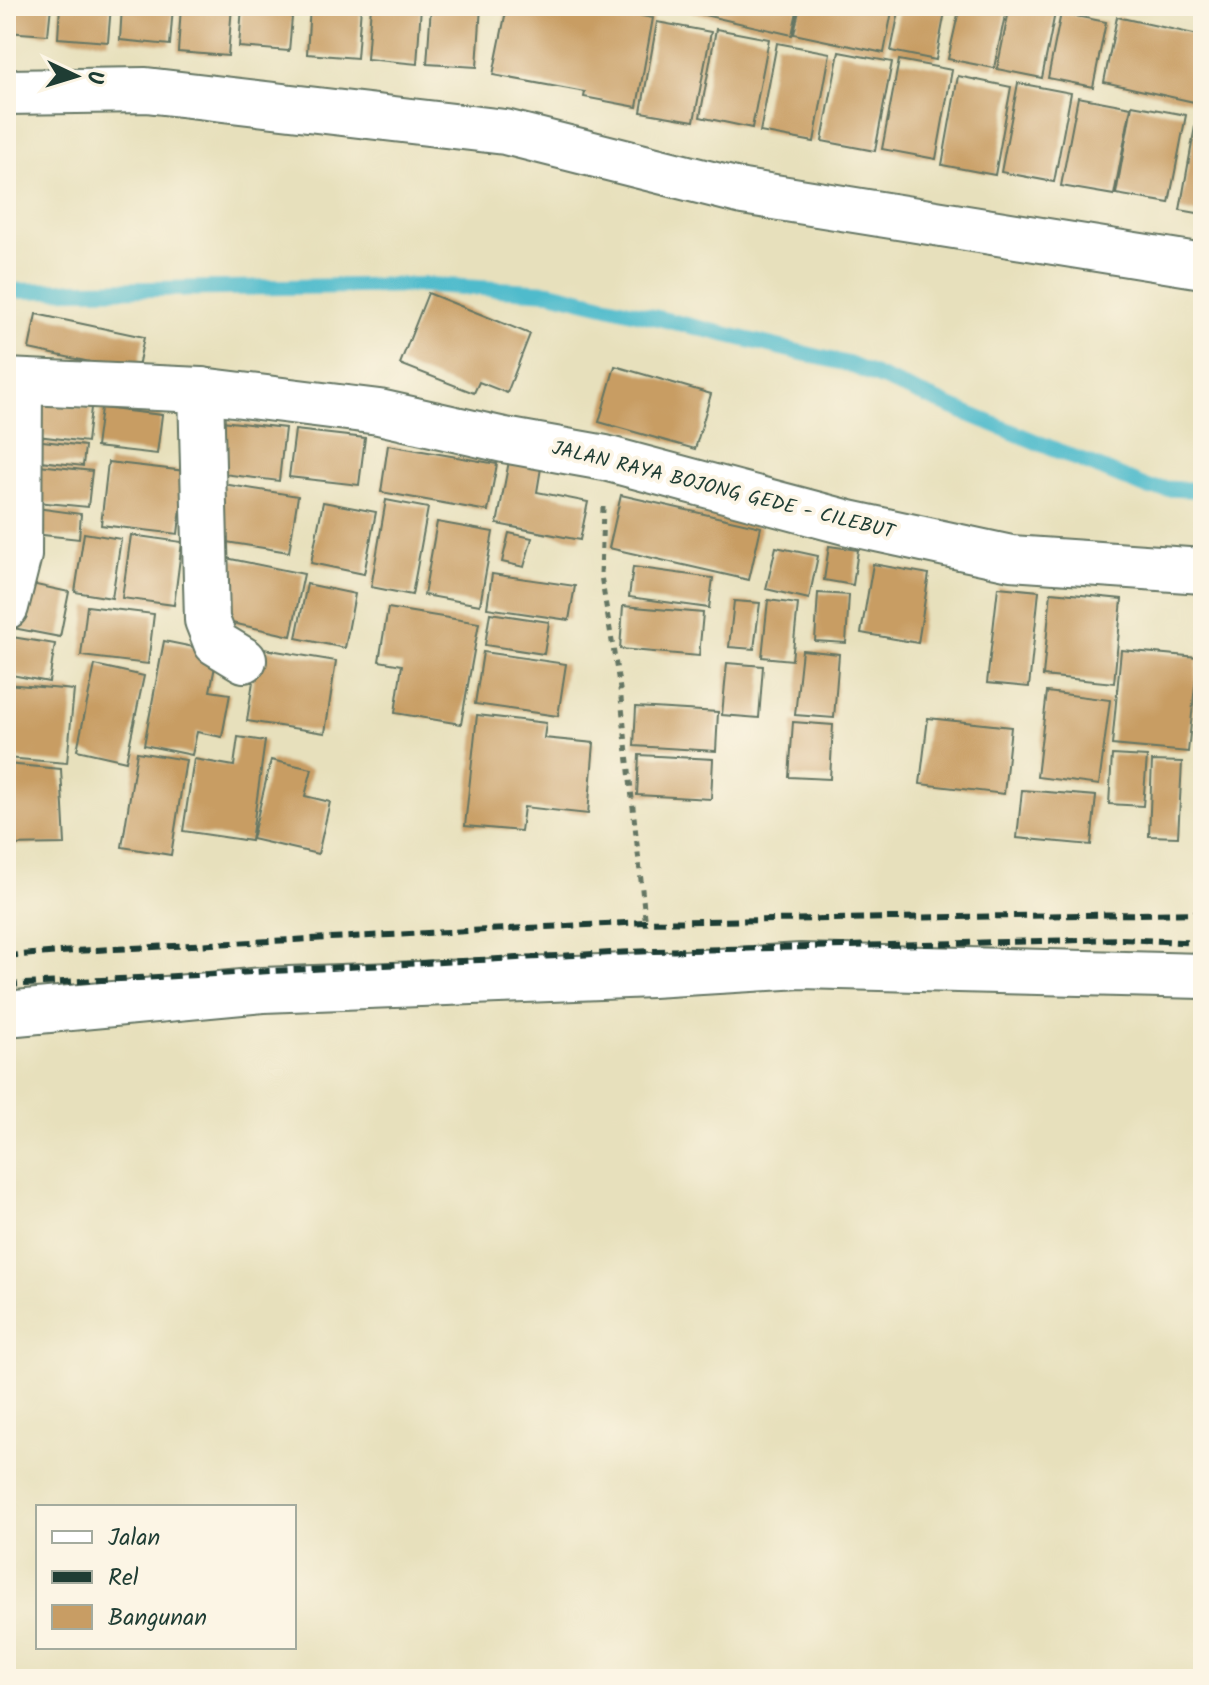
<svg xmlns="http://www.w3.org/2000/svg" width="1209" height="1685" viewBox="0 0 1209 1685" font-family="Kalam,sans-serif">
	<rect width="100%" height="100%" fill="#fcf5e5"/>
	<filter id="ink" filterUnits="userSpaceOnUse"><feTurbulence type="fractalNoise" baseFrequency=".0125" numOctaves="2"/><feDisplacementMap in="SourceGraphic" scale="16" xChannelSelector="R" yChannelSelector="G"/><feConvolveMatrix kernelMatrix="1 2 1 2 8 2 1 2 1" color-interpolation-filters="sRGB"/></filter>
	<filter id="wash" filterUnits="userSpaceOnUse"><feTurbulence type="fractalNoise" baseFrequency=".006" numOctaves="4" result="noise"/><feDisplacementMap in="SourceGraphic" scale="32" xChannelSelector="R" yChannelSelector="G"/><feGaussianBlur stdDeviation="1.8" result="paint"/><feColorMatrix in="noise" values="0 0 0 0 0 0 0 0 0 0 0 0 0 0 0 0 0 1.4 0 .05"/><feComposite in="paint" operator="in"/></filter>
	<g filter="url(#wash)">
		<rect width="100%" height="100%" fill="#e7e0bc"/>
		<g fill="none" stroke-linecap="round" stroke-linejoin="round">
			<path stroke="#50bbcc" stroke-width="16" d="M6,291L428,285L550,292L848,364L1148,488L1203,490"/>
		</g>
		<g id="blocks">
			<path fill="#c89d64" d="M6,6H51L48,35L6,32Z
				M60,6H111L108,42L58,38Z
				M122,6H173L170,45L120,40Z
				M181,6H232L228,56L178,52Z
				M242,6H293L289,51L239,47Z
				M310,6H361L357,58L307,54Z
				M371,6H421L417,64L367,59Z
				M431,6H481L477,67L427,64Z
				M507,6H601L600,8L653,18L637,107L584,97L585,92L493,75Z
				M665,6H798L792,35Z
				M800,6H893L884,53L794,34Z
				M900,6H946L936,60L891,51Z
				M960,6H1007L994,68L948,59Z
				M1010,6H1020L1055,13L1042,78L997,69Z
				M1061,13L1106,22L1093,87L1048,78Z
				M1117,17L1203,36V59L1194,102L1104,82Z
				M657,22L711,32L694,121L641,112Z
				M716,29L769,39L752,128L700,117Z
				M777,43L830,53L814,142L760,132Z
				M839,52L892,62L875,151L822,141Z
				M899,60L952,70L936,159L882,149Z
				M958,76L1011,87L995,175L942,165Z
				M1018,83L1071,93L1054,182L1001,172Z
				M1078,97L1131,107L1114,195L1061,186Z
				M1132,105L1186,115L1169,203L1116,194Z
				M1196,121L1203,122V214L1180,210Z
				M428,293L530,334L507,393L479,382L474,393L400,364Z
				M36,314L144,337L137,372L29,349Z
				M615,366L711,394L695,449L599,422Z
				M32,401L91,408L87,442L29,435Z
				M101,408L162,415L157,454L96,447Z
				M221,421L285,428L279,481L215,473Z
				M295,430L365,438L359,485L289,477Z
				M34,440L85,446L83,466L32,460Z
				M388,445L497,464L488,511L381,492Z
				M510,456L542,462L537,492L588,502L580,540L497,524Z
				M108,462L185,471L178,534L101,525Z
				M30,464L92,471L88,507L26,501Z
				M223,484L298,496L289,552L214,540Z
				M621,495L761,527L749,580L609,548Z
				M386,500L428,508L412,595L371,587Z
				M323,502L376,512L364,574L311,563Z
				M29,507L81,514L79,539L25,533Z
				M437,522L493,532L480,605L424,595Z
				M84,533L121,539L112,598L75,592Z
				M509,533L532,538L524,567L502,562Z
				M131,535L182,542L174,605L122,598Z
				M829,546L858,550L853,585L824,580Z
				M776,547L818,556L809,599L766,589Z
				M226,558L304,574L291,636L214,619Z
				M873,564L929,574L918,643L861,633Z
				M633,567L713,578L709,608L629,597Z
				M492,574L575,586L569,620L487,608Z
				M22,582L69,592L60,637L13,628Z
				M307,584L355,594L345,648L296,638Z
				M998,587L1039,591L1029,687L987,683Z
				M1051,592L1122,599L1114,683L1043,676Z
				M818,593L849,595L846,643L815,641Z
				M768,600L798,604L792,660L762,657Z
				M734,601L760,603L754,649L729,647Z
				M87,606L154,614L148,664L81,656Z
				M623,606L703,613L699,656L620,649Z
				M388,608L479,623L461,724L395,713L402,665L379,661Z
				M490,613L549,622L544,654L485,645Z
				M6,636L55,644L49,682L6,674Z
				M164,641L218,652L210,691L230,694L222,737L197,732L192,755L144,745Z
				M258,648L336,661L325,733L247,721Z
				M802,650L839,654L834,718L795,715Z
				M1121,650L1198,657L1188,752L1112,745Z
				M483,652L566,664L558,716L475,704Z
				M727,663L763,666L759,718L722,715Z
				M95,665L144,676L126,761L77,750Z
				M6,684L74,690L67,763L6,758Z
				M1047,692L1110,700L1099,785L1037,777Z
				M636,707L718,712L716,751L634,746Z
				M477,715L546,723L544,738L594,743L588,814L524,807L521,831L465,826Z
				M928,718L1011,727L1004,794L920,784Z
				M793,722L833,725L830,779L789,777Z
				M238,737L265,741L251,841L183,831L194,759L234,766Z
				M137,752L186,760L171,855L122,847Z
				M639,755L713,759L711,799L637,795Z
				M1112,755L1147,757L1143,806L1109,804Z
				M271,760L312,769L305,796L330,802L318,854L252,839Z
				M1152,761L1182,762L1178,837L1149,836Z
				M6,764L61,769L65,844L6,845Z
				M1022,790L1096,796L1091,845L1017,838Z"/>
		</g>
	</g>
	<g filter="url(#ink)">
		<use href="#blocks" fill-opacity="0" stroke="#657664" stroke-width="2"/>
		<g fill="none" stroke-linecap="round" stroke-linejoin="round">
			<g stroke="#657664" stroke-width="48">
				<path id="minor" d="M6,92L146,90L505,132L743,192L1203,266
					M201,390L207,620L216,643L244,660
					M6,607L19,555L20,383
					M6,1014L263,990L652,975L801,966L1203,976"/>
			</g>
			<g stroke="#657664" stroke-width="48">
				<path id="secondary" d="M6,381L201,390L379,412L504,440L605,458L849,523L1011,558L1203,571"/>
			</g>
			<path stroke="#657664" stroke-width="5" stroke-dasharray="6 6" stroke-linecap="butt" d="M603,507L601,576L620,689L646,926"/>
			<use href="#minor" stroke="#fff" stroke-width="44"/>
			<use href="#secondary" stroke="#fff" stroke-width="44"/>
			<path stroke="#1f3d34" stroke-width="6" stroke-dasharray="12 6" stroke-linecap="butt" d="M6,956L75,951L645,922L1203,913
				M6,985L651,951L1121,939L1203,943"/>
		</g>
	</g>
	<g text-anchor="middle" dominant-baseline="central" stroke-width="8" stroke-linejoin="round" paint-order="stroke">
		<g font-size="20" fill="#1f3d34" stroke="#fcf5e5">
			<text transform="translate(723 491) rotate(14)">JALAN RAYA BOJONG GEDE - CILEBUT</text>
		</g>
	</g>
	<rect width="1209" height="1685" fill="none" stroke="#fcf5e5" stroke-width="32"/>
	<rect x="36" y="1505" width="260" height="144" fill="#fcf5e5" stroke="#a4ab9e" stroke-width="2"/>
	<rect x="52" y="1531" width="40" height="12" fill="#ffffff" stroke="#a4ab9e" stroke-width="2"/>
	<text x="108" y="1545" font-size="24" fill="#1f3d34">Jalan</text>
	<rect x="52" y="1571" width="40" height="12" fill="#1f3d34" stroke="#a4ab9e" stroke-width="2"/>
	<text x="108" y="1585" font-size="24" fill="#1f3d34">Rel</text>
	<rect x="52" y="1605" width="40" height="24" fill="#c89d64" stroke="#a4ab9e" stroke-width="2"/>
	<text x="108" y="1625" font-size="24" fill="#1f3d34">Bangunan</text>
	<g transform="translate(76 76) rotate(94)" stroke="#fcf5e5" stroke-width="6" paint-order="stroke">
	<path d="M0-6L14 30L0 20L-14 30Z" fill="#1f3d34"/>
	<text y="-12" font-size="22" font-weight="bold" text-anchor="middle" fill="#1f3d34">U</text>
	</g>
</svg>
